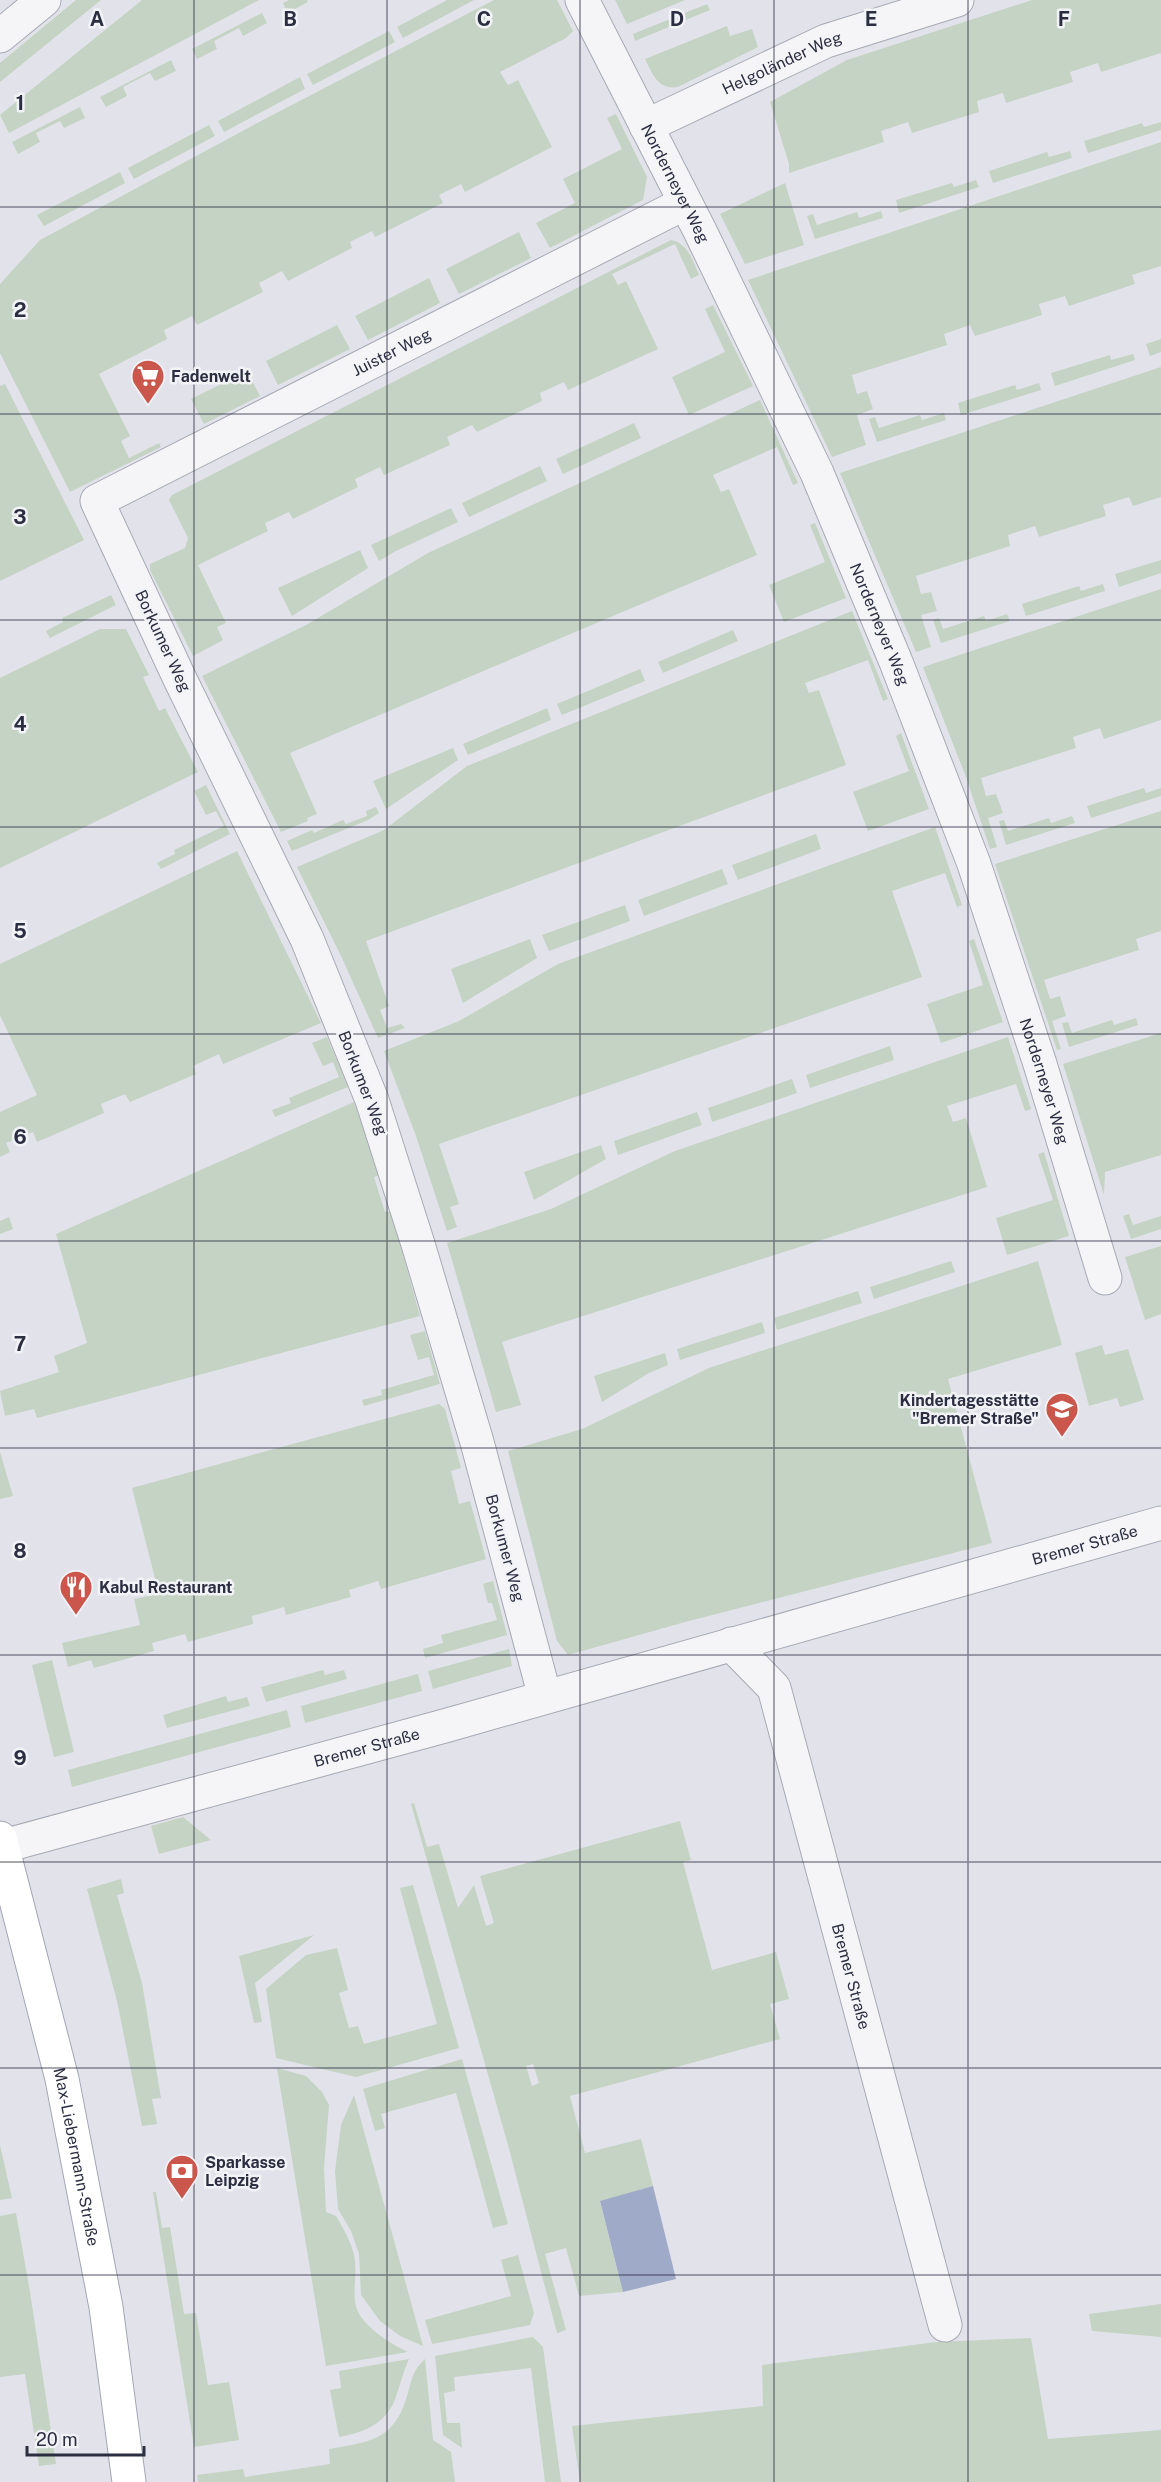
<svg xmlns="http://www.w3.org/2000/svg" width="1161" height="2482" viewBox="0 0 1161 2482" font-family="'Public Sans',sans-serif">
	<rect width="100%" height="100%" fill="#e2e3ea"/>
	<path fill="#c4d3c3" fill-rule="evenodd" d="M76,0H101L0,82V63Z
		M142,0H259L9,133L0,115Z
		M289,0H307L308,2L287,13L283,3Z
		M447,0H474L403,38L397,27Z
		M494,0H557L573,31L566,38L500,72L508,85L518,80L552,147L465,192L461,184L439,195L443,203L375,237L372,231L350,242L352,248L288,281L282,271L259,283L263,292L197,325L192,316L164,330L167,339L99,374L130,436L121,441L129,458L159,443L161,447L70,492L0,353V284L40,240L261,121Z
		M615,0H685L627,24Z
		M1032,0H1161V53L1101,72L1098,63L1070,72L1073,82L1006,103L1003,93L977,101L979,112L912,133L908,122L881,131L884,142L789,173V164L770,102L847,60Z
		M707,4L710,10L635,41L633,34Z
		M262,13L267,23L243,36L239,28L214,41L217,49L197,59L192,49Z
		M727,26L730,36L752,29L758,47L678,87C658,90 653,75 645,59Z
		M389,31L395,42L313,85L307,74Z
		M171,60L176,71L155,81L150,73L123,87L127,96L106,107L100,97Z
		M300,77L305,89L224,132L218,121Z
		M80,107L85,118L64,128L60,121L36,133L40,142L18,154L12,142Z
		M616,114L647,177L643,200L550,248L536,223L575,203L563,179L622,149L607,118Z
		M1161,122V130L1088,153L1084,141L1142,123L1144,127Z
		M209,125L215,136L134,179L128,168Z
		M1161,142V266L1132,275L1135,284L1069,306L1065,296L1039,304L1042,315L975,336L970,325L944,334L947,345L852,375L857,394L867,391L873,409L857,415L866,445L832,457L748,280Z
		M1070,151L1072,158L993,183L989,171L1047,152L1049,157Z
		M120,172L125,183L44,226L37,215Z
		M976,180L979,187L899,213L896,200L952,183L954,187Z
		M785,183L804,245L745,264L720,214Z
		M881,211L883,218L815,239L807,216L813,214L817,225L857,212L859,218Z
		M519,232L531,258L459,294L446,269Z
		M671,240C688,243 693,261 699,275L691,279L675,244L612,274L618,285L626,281L658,349L568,390L564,382L540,393L542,401L477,432L472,425L447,437L450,445L384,475L380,467L355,479L358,487L293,519L289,512L265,523L268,531L198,565L226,623L217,627L223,640L193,656L150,570V564L185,548L188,538L169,500L172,495Z
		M429,278L440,303L368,340L355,316Z
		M713,305L753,386L689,415L672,377L725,352L705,309Z
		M337,325L350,349L278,385L266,361Z
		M1161,339V352L1150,356L1146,344Z
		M1133,354L1135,360L1055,386L1051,373L1110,355L1111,360Z
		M1161,367V497L1133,506L1129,497L1103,505L1106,516L1039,537L1035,526L1008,535L1010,546L916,576L921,594L931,592L937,611L921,615L931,647L916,652L840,473Z
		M247,371L260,396L204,424L191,399Z
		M1039,383L1041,390L961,415L958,403L1015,385L1017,390Z
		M5,384L84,540L0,581V386Z
		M760,400L798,483L793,485L777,447L713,475L721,492L729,489L757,555L290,753L317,814L307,818L308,821L281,832L202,676L306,625L428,553Z
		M944,413L946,420L877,442L869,419L875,417L879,428L920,415L922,420Z
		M634,423L641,438L563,474L556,459Z
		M540,466L547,481L469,517L462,503Z
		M451,508L458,522L396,551L379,561L371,545Z
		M815,523L846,598L784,622L769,585L825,562L810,525Z
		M360,550L368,568L292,616L278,588Z
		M1161,560V573L1119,587L1115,574Z
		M1103,584L1105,591L1026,616L1022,604L1079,586L1081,591Z
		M1161,589V720L1104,739L1100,728L1073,737L1076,748L981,778L986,796L996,794L1003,813L988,818L997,847L990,849L966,777L923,667Z
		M111,595L116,605L50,638L46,631L63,622L62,618Z
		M852,611L888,699L883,701L868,660L805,683L809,693L819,690L846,765L366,941L389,1006L380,1010L387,1028L401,1024L405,1028L378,1038L342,958L297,867L384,830L467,766Z
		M1007,614L1010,621L941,643L933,620L939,618L943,629L984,616L986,621Z
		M100,629H126L149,675L143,677L159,711L165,708L198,772L0,868V678Z
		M733,630L738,641L663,673L658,662Z
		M640,669L645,681L562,715L557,704Z
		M547,708L551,720L468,755L463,744Z
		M901,733L929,809L868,831L853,792L909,771L896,736Z
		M453,748L458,760L386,809L373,781Z
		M206,785L230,834L161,869L157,863L175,854L174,850L224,826L216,811L206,815L194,791Z
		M1144,788L1146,793L1161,788V796L1091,818L1087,806Z
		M376,807L379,813L368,820L292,851L287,841L312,830L314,833L343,820L346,824L367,816L366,811Z
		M1161,811V931L1136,939L1139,950L1044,980L1050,999L1060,996L1066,1016L1052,1021L1061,1049L1057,1050L995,864Z
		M1072,816L1075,823L1006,845L999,821L1004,820L1008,831L1049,818L1051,823Z
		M935,827L962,905L957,907L945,873L892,891L922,977L439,1144L459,1204L450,1207L457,1227L447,1231L416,1136L384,1051L459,1021L558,964Z
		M816,834L821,849L738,880L732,865Z
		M237,851L321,1023L223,1064L219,1054L193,1066L196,1074L130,1102L125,1094L101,1104L104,1113L37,1142L33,1132L6,1143L10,1152L0,1157V1112L37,1095L0,1015V964Z
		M722,869L728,884L644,916L638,900Z
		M625,905L630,921L549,951L542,935Z
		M530,939L537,958L463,1003L451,969Z
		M974,939L1003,1022L941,1043L927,1004L983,985L969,941Z
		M1136,1018L1138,1025L1069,1047L1062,1023L1068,1022L1072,1033L1112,1020L1114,1025Z
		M1161,1033V1155L1105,1172L1104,1195L1063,1064Z
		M327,1037L348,1087L275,1117L272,1110L291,1103L289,1098L339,1077L333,1062L323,1066L312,1043Z
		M1008,1037L1031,1109L1025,1111L1016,1084L947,1106L953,1122L966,1118L987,1187L502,1342L521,1405L496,1412L447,1243L551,1209L675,1151Z
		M890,1046L894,1060L810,1088L806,1075Z
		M792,1079L797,1093L712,1122L708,1108Z
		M354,1102L380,1175L374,1177L385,1212L391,1211L420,1316L37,1418L34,1409L5,1416L0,1391L59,1372L54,1356L87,1343L56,1234Z
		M697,1112L702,1125L618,1155L614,1141Z
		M601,1145L606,1159L534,1200L524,1172Z
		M1044,1152L1069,1236L1007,1255L996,1218L1053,1200L1038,1154Z
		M1129,1214L1133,1225L1161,1216V1229L1131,1239L1123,1216Z
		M9,1217L13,1229L0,1234V1221Z
		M1161,1246V1314L1145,1320L1125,1257Z
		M951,1261L955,1272L874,1299L870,1287Z
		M1038,1261L1062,1345L948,1379L992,1543L685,1622L568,1655L557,1641L508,1451L582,1429L709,1368Z
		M858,1291L862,1303L777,1330L774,1318Z
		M762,1322L765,1333L680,1360L677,1349Z
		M425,1331L440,1384L364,1406L362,1400L382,1395L381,1390L434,1375L429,1357L418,1360L410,1335Z
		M1102,1345L1105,1355L1128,1349L1144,1400L1120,1407L1117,1398L1089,1406L1075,1353Z
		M665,1353L668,1365L649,1373L602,1402L594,1376Z
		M439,1404L445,1409L461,1468L451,1471L459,1504L470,1501L486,1559L381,1589L378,1581L349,1590L351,1597L286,1615L284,1607L252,1616L253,1624L188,1642L185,1634L152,1643L154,1651L94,1668L91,1660L68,1667L62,1643L140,1625L134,1599L159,1594L132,1488Z
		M0,1452L13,1496L0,1499Z
		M493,1581L507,1635L425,1658L423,1649L443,1643L441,1635L497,1620L492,1603H488L483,1584Z
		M509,1649L512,1666L433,1689L428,1671Z
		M52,1660L74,1752L54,1757L32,1665Z
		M323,1670L325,1675L344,1670L347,1679L266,1702L261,1687Z
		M418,1674L422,1691L305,1723L301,1706Z
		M226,1696L228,1702L247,1697L250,1706L167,1728L163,1715Z
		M287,1710L291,1727L72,1787L68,1770Z
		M414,1803L427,1847L439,1844L458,1908L474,1885L486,1926L494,1923L480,1876L680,1821L691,1860L683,1862L712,1970L776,1952L789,1999L770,2004L780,2039L570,2096L585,2153L641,2139L653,2186L600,2202L623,2292L579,2296L566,2248L545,2254L566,2330L557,2333L508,2145L411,1804ZM533,2064L539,2083L532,2086L526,2066Z
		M183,1817L211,1840L159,1854L151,1826Z
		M121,1879L124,1893L117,1895L142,1983L161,2098L152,2099L157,2124L142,2126L117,2001L87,1889Z
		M413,1885L459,2048L356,2077L276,2058L266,1989L306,1955L337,1948L348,1990L339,1993L349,2028L358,2026L364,2044L437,2024L400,1888Z
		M314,1935L255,1983L262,2022L254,2023L239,1956Z
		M462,2059L508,2224L493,2228L456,2093L381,2114L385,2128L375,2131L363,2089Z
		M277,2068L306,2076L322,2092L329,2105L324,2168L326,2212L336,2216C343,2228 351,2241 354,2255C358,2271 352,2290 356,2306C360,2325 392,2345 408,2352L326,2366Z
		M354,2095L423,2346L400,2336L380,2321L361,2295L359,2254L351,2231L338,2209L335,2171L341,2125Z
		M0,2145L12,2198L0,2200Z
		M153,2192H156L162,2228L170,2227L184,2314L196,2313L208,2385L229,2382L239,2440L194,2447Z
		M16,2213L30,2292L56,2464L39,2466L25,2374L0,2377V2216Z
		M518,2255L534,2313L530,2325L432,2344L425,2320L511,2296L501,2260Z
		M1161,2304V2337L1092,2331L1089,2314Z
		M533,2337L543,2347L561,2482H545L531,2368L454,2377L455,2391L444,2393L447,2423H460L462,2448L443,2435L435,2356Z
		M1031,2338L1048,2439L1161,2430V2482H580L572,2426L763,2406L762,2365L936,2342Z
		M409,2359C402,2374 399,2391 393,2404C382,2426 361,2433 339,2437L330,2390L341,2388L339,2371Z
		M425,2359L433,2440L451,2452L455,2482H198L197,2475L243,2469L245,2477L330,2464L329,2449C369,2442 394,2441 407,2396C412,2380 412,2371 425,2359Z"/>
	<path fill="#9fa9c8" d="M653,2186L676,2279L623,2292L600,2201Z"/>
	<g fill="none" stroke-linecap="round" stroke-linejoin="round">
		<g stroke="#a7a9b4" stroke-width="35">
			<g id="minor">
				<path id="s1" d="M582,0L700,231L817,473L896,662L974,864L1040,1064L1105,1278"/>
				<path d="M0,36L44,0"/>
				<path id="s2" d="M646,126L826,41L957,0"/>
				<path id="s3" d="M731,1644L774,1688L945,2325"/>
				<path id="s4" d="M545,1697L477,1442L418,1244L372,1100L307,939L179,677L97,501L685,203"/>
				<path id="s5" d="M0,1847L448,1725L1161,1523"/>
			</g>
		</g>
		<g stroke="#a2a5b5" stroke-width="35">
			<g id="major">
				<path id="s6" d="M0,1838L62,2079L106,2307L129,2482"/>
			</g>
		</g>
		<use href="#minor" stroke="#f5f5f8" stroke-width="33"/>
		<use href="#major" stroke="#fff" stroke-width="33"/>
	</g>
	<path fill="none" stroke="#2b2e41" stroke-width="1.5" stroke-opacity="0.55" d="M194,0V2482M387,0V2482M580,0V2482M774,0V2482M968,0V2482M0,207H1161M0,414H1161M0,620H1161M0,827H1161M0,1034H1161M0,1241H1161M0,1448H1161M0,1655H1161M0,1862H1161M0,2068H1161M0,2275H1161"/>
	<defs>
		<g id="supermarket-pin" transform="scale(1.725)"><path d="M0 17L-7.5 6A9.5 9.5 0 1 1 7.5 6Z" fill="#ca564c" stroke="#f2f3f7"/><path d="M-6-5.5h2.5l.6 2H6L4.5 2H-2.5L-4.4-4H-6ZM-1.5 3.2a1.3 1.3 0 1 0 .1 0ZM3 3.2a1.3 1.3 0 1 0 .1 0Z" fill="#fff"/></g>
		<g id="school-pin" transform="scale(1.725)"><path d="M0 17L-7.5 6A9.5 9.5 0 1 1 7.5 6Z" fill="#ca564c" stroke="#f2f3f7"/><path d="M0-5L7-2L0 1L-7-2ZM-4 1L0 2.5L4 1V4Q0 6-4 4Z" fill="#fff"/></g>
		<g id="restaurant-pin" transform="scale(1.725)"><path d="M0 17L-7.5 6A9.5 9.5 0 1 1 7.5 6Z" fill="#ca564c" stroke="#f2f3f7"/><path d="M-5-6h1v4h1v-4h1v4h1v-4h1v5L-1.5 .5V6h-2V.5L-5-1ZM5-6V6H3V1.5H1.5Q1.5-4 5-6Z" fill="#fff"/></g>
		<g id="bank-pin" transform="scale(1.725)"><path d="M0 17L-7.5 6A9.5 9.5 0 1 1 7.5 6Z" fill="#ca564c" stroke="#f2f3f7"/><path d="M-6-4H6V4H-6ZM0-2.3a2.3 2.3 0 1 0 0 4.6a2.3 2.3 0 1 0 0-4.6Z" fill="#fff"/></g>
	</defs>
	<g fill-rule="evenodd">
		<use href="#supermarket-pin" x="148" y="376"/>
		<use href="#school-pin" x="1062" y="1409"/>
		<use href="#restaurant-pin" x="76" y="1587"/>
		<use href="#bank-pin" x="182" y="2171"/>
	</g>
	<g text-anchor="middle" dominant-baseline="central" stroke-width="5" stroke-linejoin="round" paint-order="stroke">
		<g font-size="16" fill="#2b2e41" stroke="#f2f3f7">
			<text stroke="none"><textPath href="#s2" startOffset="150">Helgoländer Weg</textPath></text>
			<text stroke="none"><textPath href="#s1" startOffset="206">Norderneyer Weg</textPath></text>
			<text stroke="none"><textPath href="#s4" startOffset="1611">Juister Weg</textPath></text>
			<text stroke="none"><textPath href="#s1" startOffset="692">Norderneyer Weg</textPath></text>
			<text transform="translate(163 641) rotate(65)">Borkumer Weg</text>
			<text stroke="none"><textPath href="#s1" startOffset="1178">Norderneyer Weg</textPath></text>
			<text transform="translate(363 1083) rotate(69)">Borkumer Weg</text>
			<text stroke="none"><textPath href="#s5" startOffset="1126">Bremer Straße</textPath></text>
			<text transform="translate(505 1548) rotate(75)">Borkumer Weg</text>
			<text stroke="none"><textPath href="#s5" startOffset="380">Bremer Straße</textPath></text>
			<text stroke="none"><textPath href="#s3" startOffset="360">Bremer Straße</textPath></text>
			<text stroke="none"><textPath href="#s6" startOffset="328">Max-Liebermann-Straße</textPath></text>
		</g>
		<g font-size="16" font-weight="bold" fill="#2b2e41" stroke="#f2f3f7" text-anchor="start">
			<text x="171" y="376">Fadenwelt</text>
			<text x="1039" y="1400" text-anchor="end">Kindertagesstätte<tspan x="1039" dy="18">"Bremer Straße"</tspan></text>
			<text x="99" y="1587">Kabul Restaurant</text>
			<text x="205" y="2162">Sparkasse<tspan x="205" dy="18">Leipzig</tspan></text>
		</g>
	</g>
	<g font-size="20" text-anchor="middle" font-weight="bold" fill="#2b2e41" stroke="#f2f3f7" stroke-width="5" stroke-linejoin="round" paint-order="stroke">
		<text x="97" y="26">A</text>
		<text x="290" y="26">B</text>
		<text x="484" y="26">C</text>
		<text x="677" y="26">D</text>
		<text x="871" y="26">E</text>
		<text x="1064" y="26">F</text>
		<text x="20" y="110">1</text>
		<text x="20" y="317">2</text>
		<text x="20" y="524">3</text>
		<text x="20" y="731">4</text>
		<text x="20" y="938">5</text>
		<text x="20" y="1144">6</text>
		<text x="20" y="1351">7</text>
		<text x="20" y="1558">8</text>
		<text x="20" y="1765">9</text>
	</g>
	<path d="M27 2446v9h117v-9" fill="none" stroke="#2b2e41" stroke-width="3"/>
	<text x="36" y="2446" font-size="18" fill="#2b2e41" stroke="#f2f3f7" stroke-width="4.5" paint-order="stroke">20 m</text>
</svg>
